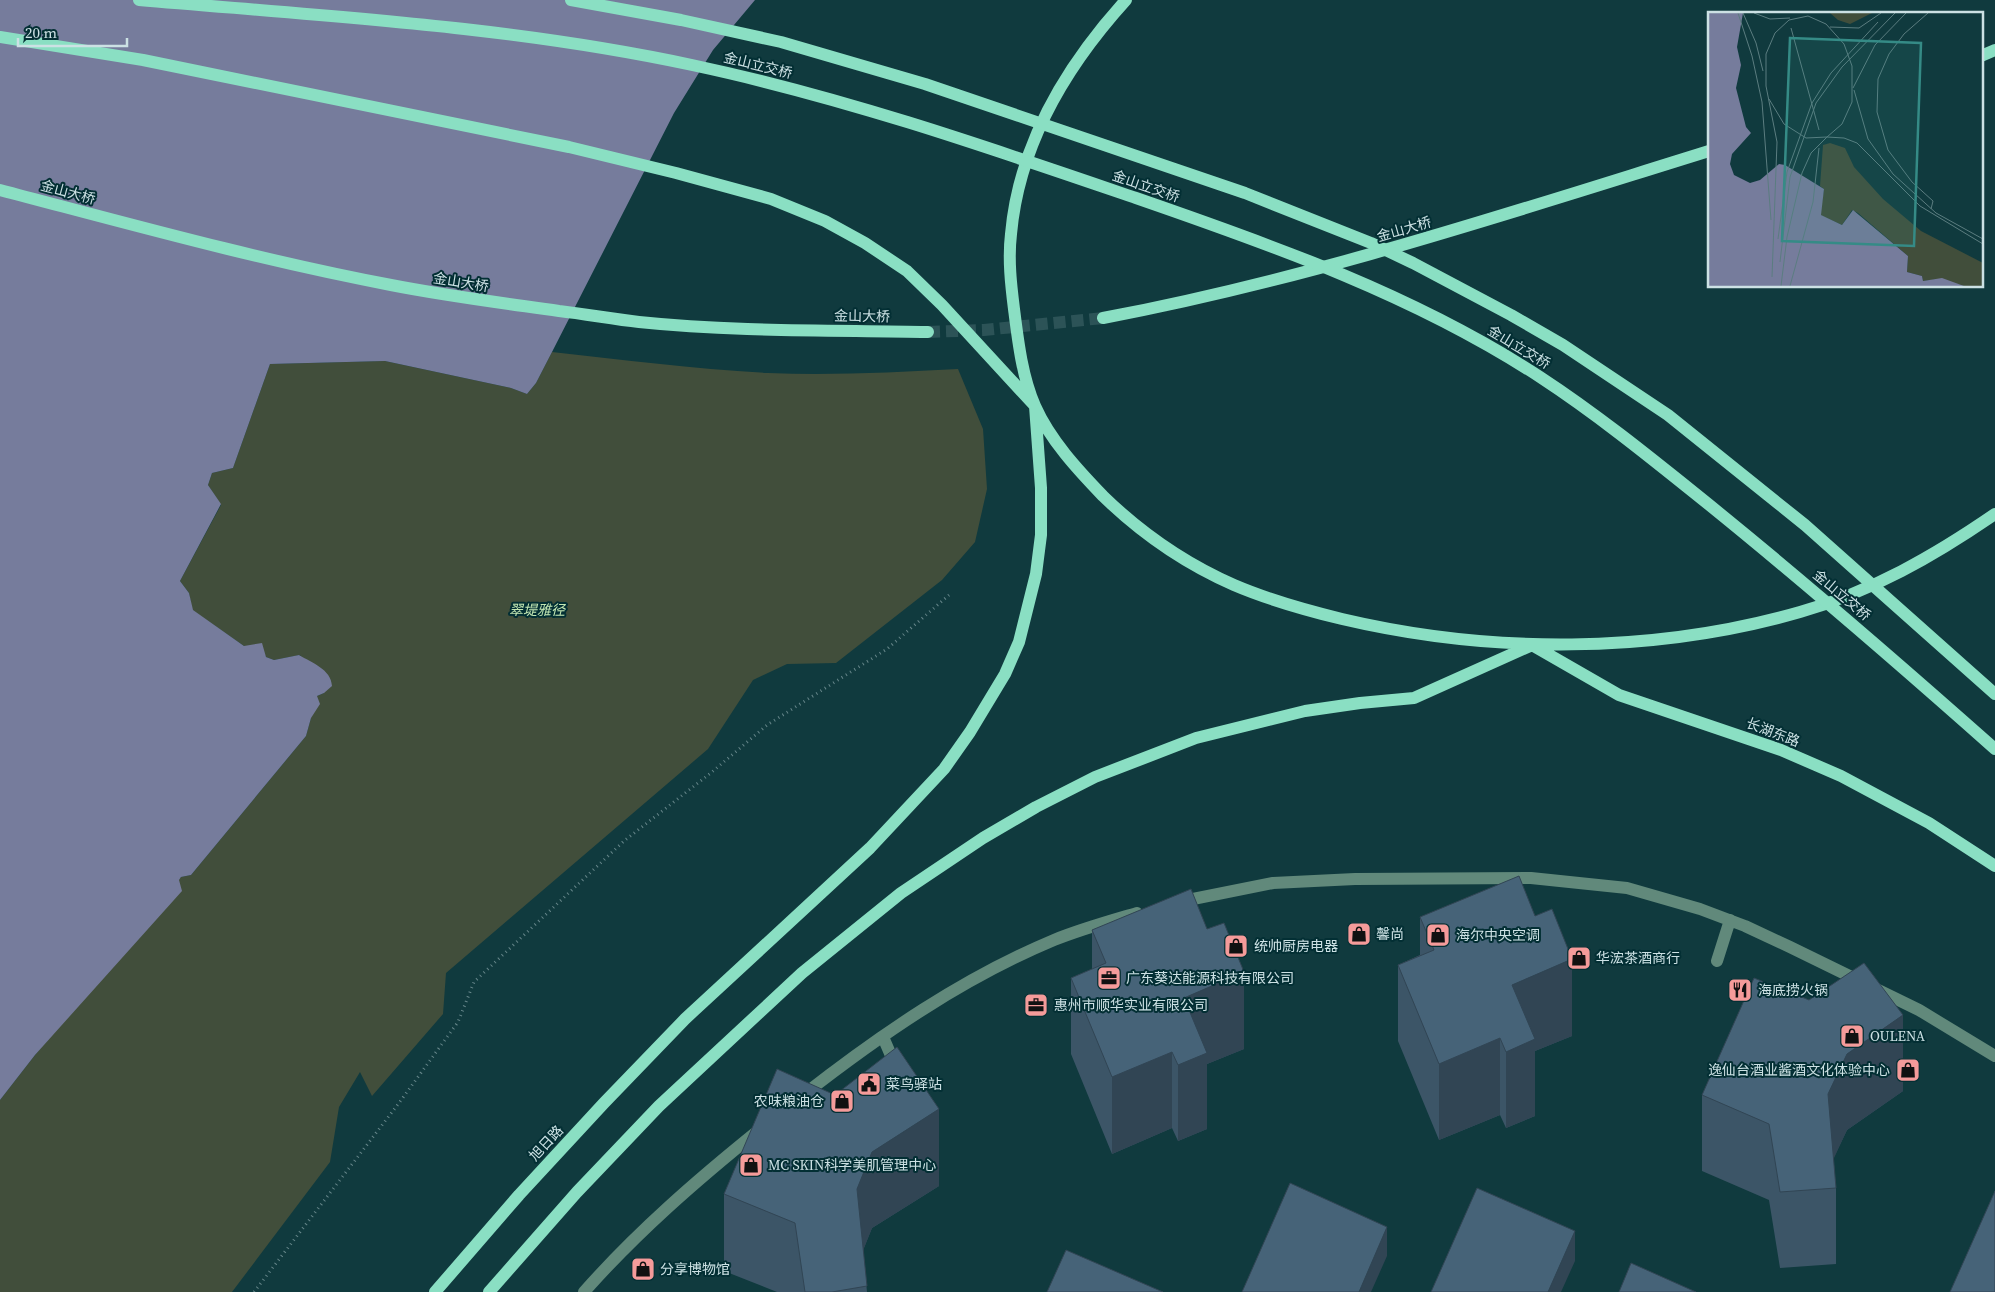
<svg xmlns="http://www.w3.org/2000/svg" width="1995" height="1292" viewBox="0 0 1995 1292" font-family="'Source Serif 4','Noto Sans SC',serif">
	<rect width="100%" height="100%" fill="#103a3e"/>
	<path fill="#414e3b" d="M552,352C624,360 696,369 768,373C831,376 895,372 958,369L983,429L987,489L975,542L942,580L836,663L787,664L753,680L708,749L446,973L443,1014L372,1096L360,1072L339,1107L330,1162L232,1292H0V1100L35,1055L181,877L191,875L306,736L317,696L324,693L300,655L274,660L266,657L263,652L244,646L192,610L189,593L180,581L221,505L208,485L212,473L233,468L270,364L385,361L511,388L527,394L536,383Z"/>
	<path fill="#767c9c" d="M0,0H755L713,50L674,113L552,352L536,383L527,394L511,388L385,361L270,364L233,468L212,473L208,485L221,504L180,581L189,593L193,610L244,646L262,643L266,657L274,660L299,655C312,663 331,669 332,686L324,693L317,696L320,704L311,718L306,736L191,875L181,877L179,880L182,891L35,1055L0,1100Z"/>
	<g fill="none" stroke-linecap="round" stroke-linejoin="round">
		<path stroke="#2c5357" stroke-width="12" stroke-dasharray="12 6" stroke-linecap="butt" d="M928,332L984,330L1103,318"/>
		<path stroke="#66868a" stroke-width="3" stroke-dasharray="1 4" stroke-linecap="butt" d="M254,1292L399,1103L458,1022L474,982L624,841L712,772L767,725L887,649L949,595"/>
		<path stroke="#61897b" stroke-width="12" d="M1178,902L1273,883L1355,879L1531,878L1627,888L1700,909L1745,926L1790,947L1919,1010L1995,1056
			M1717,961L1730,920
			M883,1037L896,1067
			M802,1096C880,1035 963,978 1054,940C1081,929 1110,921 1137,913
			M584,1292C637,1232 697,1180 759,1130"/>
		<path stroke="#8adfc3" stroke-width="12" d="M1126,0C1067,65 1019,144 1011,234C1008,259 1011,285 1014,309C1018,341 1022,376 1035,406C1050,440 1078,470 1103,496C1140,532 1186,564 1234,585C1269,600 1305,610 1342,619C1491,654 1653,654 1800,612C1871,592 1934,556 1995,514
			M0,37L143,60L569,147L676,173L771,199L825,221L865,243L907,271L942,305L1035,406L1041,488V535L1036,574L1019,642L1005,674L970,732L944,769L870,848L685,1019L604,1103L519,1195L435,1292
			M1981,56L1995,50
			M0,190C130,224 259,260 391,285C447,296 503,303 559,311C586,314 612,319 639,322C735,332 832,330 928,332
			M1103,318C1310,279 1509,213 1709,151
			M1532,645L1619,695L1781,750L1841,776L1929,823L1995,866
			M489,1292L577,1192L659,1106L802,973L901,893L983,838L1036,807L1095,777L1196,738L1305,711L1360,703L1414,698L1530,646"/>
		<path stroke="#8adfc3" stroke-width="12" d="M139,0C324,16 510,26 692,65C843,97 990,148 1136,198C1275,246 1416,296 1540,377C1595,413 1646,454 1697,495C1799,577 1897,662 1995,749
			M571,0L681,20L781,42L925,84L1245,193L1371,243L1413,263L1511,315L1563,345L1668,415L1805,525L1995,694"/>
	</g>
	<path fill="#3c5567" d="M1420,917L1572,1036L1535,1051V1116L1506,1128L1500,1115L1439,1140L1398,1041V965L1420,955Z
		M1092,930L1244,1049L1207,1064V1129L1178,1141L1172,1128L1112,1154L1071,1054V978L1092,969Z
		M1903,1091L1847,1130L1833,1159L1836,1188V1264L1780,1268L1769,1200L1702,1171V1095Z
		M939,1186L872,1228L863,1250L867,1292H777L724,1271V1194Z"/>
	<path fill="#314554" d="M1572,959V1036L1535,1051V1116L1506,1128V1052L1512,985Z
		M1244,972V1049L1207,1064V1129L1178,1141V1065L1184,998Z
		M1903,1015V1091L1847,1130L1828,1171V1094L1847,1054Z
		M1500,1038V1115L1439,1140V1064Z
		M1172,1052V1128L1112,1154V1077Z
		M939,1109V1186L872,1228L857,1266V1189L872,1152Z
		M1387,1227V1256L1371,1292H1359Z
		M1575,1231V1261L1561,1292H1548Z"/>
	<path fill="#466378" stroke="#314554" d="M1519,876L1535,916L1552,909L1572,959L1512,985L1535,1039L1506,1052L1500,1038L1439,1064L1398,965L1434,950L1420,917Z
		M1191,889L1207,929L1224,923L1244,972L1184,998L1207,1053L1178,1065L1172,1052L1112,1077L1071,978L1106,963L1092,930Z
		M1864,963L1903,1015L1847,1054L1828,1094L1836,1188L1780,1192L1769,1124L1702,1095L1754,978L1809,1000Z
		M897,1047L939,1109L872,1152L857,1189L867,1286L832,1292H805L795,1223L724,1194L777,1069L835,1095Z
		M1290,1183L1387,1227L1359,1292H1242Z
		M1477,1188L1575,1231L1548,1292H1431Z
		M1995,1191V1292H1950Z
		M1066,1250L1163,1292H1047Z
		M1631,1263L1696,1292H1619Z"/>
	<defs>
		<g id="shop-square" transform="scale(1.25)"><rect x="-9" y="-9" width="18" height="18" rx="4" fill="#f59b9a" stroke="#032f34"/><path d="M-5-2.5h2.3a2.7 3.5 0 0 1 5.4 0H5L5.5 6h-11ZM-1.5-2.5h3a1.5 2.3 0 0 0-3 0Z" fill="#111"/></g>
		<g id="office-square" transform="scale(1.25)"><rect x="-9" y="-9" width="18" height="18" rx="4" fill="#f59b9a" stroke="#032f34"/><path d="M-6-3h4V-5.5h4V-3h4V5H-6ZM-1-4.5V-3h2v-1.5ZM-6 0V1H6V0Z" fill="#111"/></g>
		<g id="restaurant-square" transform="scale(1.25)"><rect x="-9" y="-9" width="18" height="18" rx="4" fill="#f59b9a" stroke="#032f34"/><path d="M-5-6h1v4h1v-4h1v4h1v-4h1v5L-1.5 .5V6h-2V.5L-5-1ZM5-6V6H3V1.5H1.5Q1.5-4 5-6Z" fill="#111"/></g>
		<g id="civic-square" transform="scale(1.25)"><rect x="-9" y="-9" width="18" height="18" rx="4" fill="#f59b9a" stroke="#032f34"/><path d="M-.6-6.5H3V-4.5H.6V-3L4-1V1h2V6H-6V1h2V-1L-.6-3ZM-1.2 2.5V6h2.4V2.5Z" fill="#111"/></g>
	</defs>
	<g fill-rule="evenodd">
		<use href="#shop-square" x="1359" y="934"/>
		<use href="#shop-square" x="1438" y="935"/>
		<use href="#shop-square" x="1236" y="946"/>
		<use href="#shop-square" x="1579" y="958"/>
		<use href="#office-square" x="1109" y="978"/>
		<use href="#restaurant-square" x="1740" y="990"/>
		<use href="#office-square" x="1036" y="1005"/>
		<use href="#shop-square" x="1852" y="1036"/>
		<use href="#shop-square" x="1908" y="1070"/>
		<use href="#civic-square" x="869" y="1084"/>
		<use href="#shop-square" x="842" y="1101"/>
		<use href="#shop-square" x="751" y="1165"/>
		<use href="#shop-square" x="643" y="1269"/>
	</g>
	<g text-anchor="middle" dominant-baseline="central" stroke-width="4" stroke-linejoin="round" paint-order="stroke">
		<g font-size="14" fill="#cce1e4" stroke="#032f34">
			<text transform="translate(758 65) rotate(14)">金山立交桥</text>
			<text transform="translate(1146 186) rotate(19)">金山立交桥</text>
			<text transform="translate(68 192) rotate(15)">金山大桥</text>
			<text transform="translate(1404 229) rotate(-16)">金山大桥</text>
			<text transform="translate(461 282) rotate(9)">金山大桥</text>
			<text transform="translate(862 316) rotate(1)">金山大桥</text>
			<text transform="translate(1519 347) rotate(31)">金山立交桥</text>
			<text transform="translate(1842 595) rotate(40)">金山立交桥</text>
			<text transform="translate(1773 732) rotate(21)">长湖东路</text>
			<text transform="translate(546 1143) rotate(-47)">旭日路</text>
		</g>
		<g font-size="14" font-style="italic" fill="#c2e6b2" stroke="#032f34">
			<text x="537" y="610">翠堤雅径</text>
		</g>
		<g font-size="14" fill="#cce1e4" stroke="#032f34" text-anchor="start">
			<text x="1376" y="934">馨尚</text>
			<text x="1456" y="935">海尔中央空调</text>
			<text x="1254" y="946">统帅厨房电器</text>
			<text x="1596" y="958">华浤茶酒商行</text>
			<text x="1126" y="978">广东葵达能源科技有限公司</text>
			<text x="1758" y="990">海底捞火锅</text>
			<text x="1054" y="1005">惠州市顺华实业有限公司</text>
			<text x="1870" y="1036">OULENA</text>
			<text x="1890" y="1070" text-anchor="end">逸仙台酒业酱酒文化体验中心</text>
			<text x="886" y="1084">菜鸟驿站</text>
			<text x="824" y="1101" text-anchor="end">农味粮油仓</text>
			<text x="768" y="1165">MC SKIN科学美肌管理中心</text>
			<text x="660" y="1269">分享博物馆</text>
		</g>
	</g>
	<g transform="translate(1708 12)">
		<rect width="275" height="275" fill="#103a3e"/>
		<path d="M122,1H164L142,12L130,8ZM122,131L137,136L146,155L175,187L213,219L275,251V274H256L232,267L215,269L214,264L199,260L200,244L150,201L144,198L134,213L112,203L116,177L112,174L115,133Z" fill="#414e3b"/>
		<path d="M0,1H35L29,35L33,53L28,76L38,115L43,121L24,142L22,152L26,163L42,171L52,168L71,152L77,153L116,177L113,203L134,213L145,198L200,244L199,260L214,264L215,269L234,266L256,274H0Z" fill="#767c9c"/>
		<path fill="none" stroke="#5b7d80" stroke-width="1" d="M30,1L44,44L54,90L63,208M35,1L48,31L55,59M46,1L62,7L82,6M220,1L196,22L181,42L170,67L169,100L180,138L204,170L225,189L223,197M122,15L151,16L173,1M83,16L111,118M145,76L167,33L198,1M146,78L160,127L185,162L228,201L275,227M61,87L76,112L98,126L119,125L134,112L144,90V54L136,32L118,12L100,4L81,8L67,21L58,42V74L69,130L64,265M70,227L79,160L104,91L123,61L170,10M72,250L82,165L108,91L134,55L187,1M73,274L79,225L94,161L103,141L119,125L136,126L149,131L212,194L275,232M82,274L105,190L111,136"/>
		<path fill="#358b86" fill-opacity="0.15" stroke="#358b86" stroke-width="2.5" d="M82,26L213,31L206,234L74,229Z"/>
		<rect width="275" height="275" fill="none" stroke="#cce1e4" stroke-width="2.5"/>
	</g>
	<path d="M18 38v8h109v-8" fill="none" stroke="#cce1e4" stroke-width="2.5"/>
	<text x="25" y="38" font-size="15" fill="#cce1e4" stroke="#032f34" stroke-width="4" paint-order="stroke">20 m</text>
</svg>
